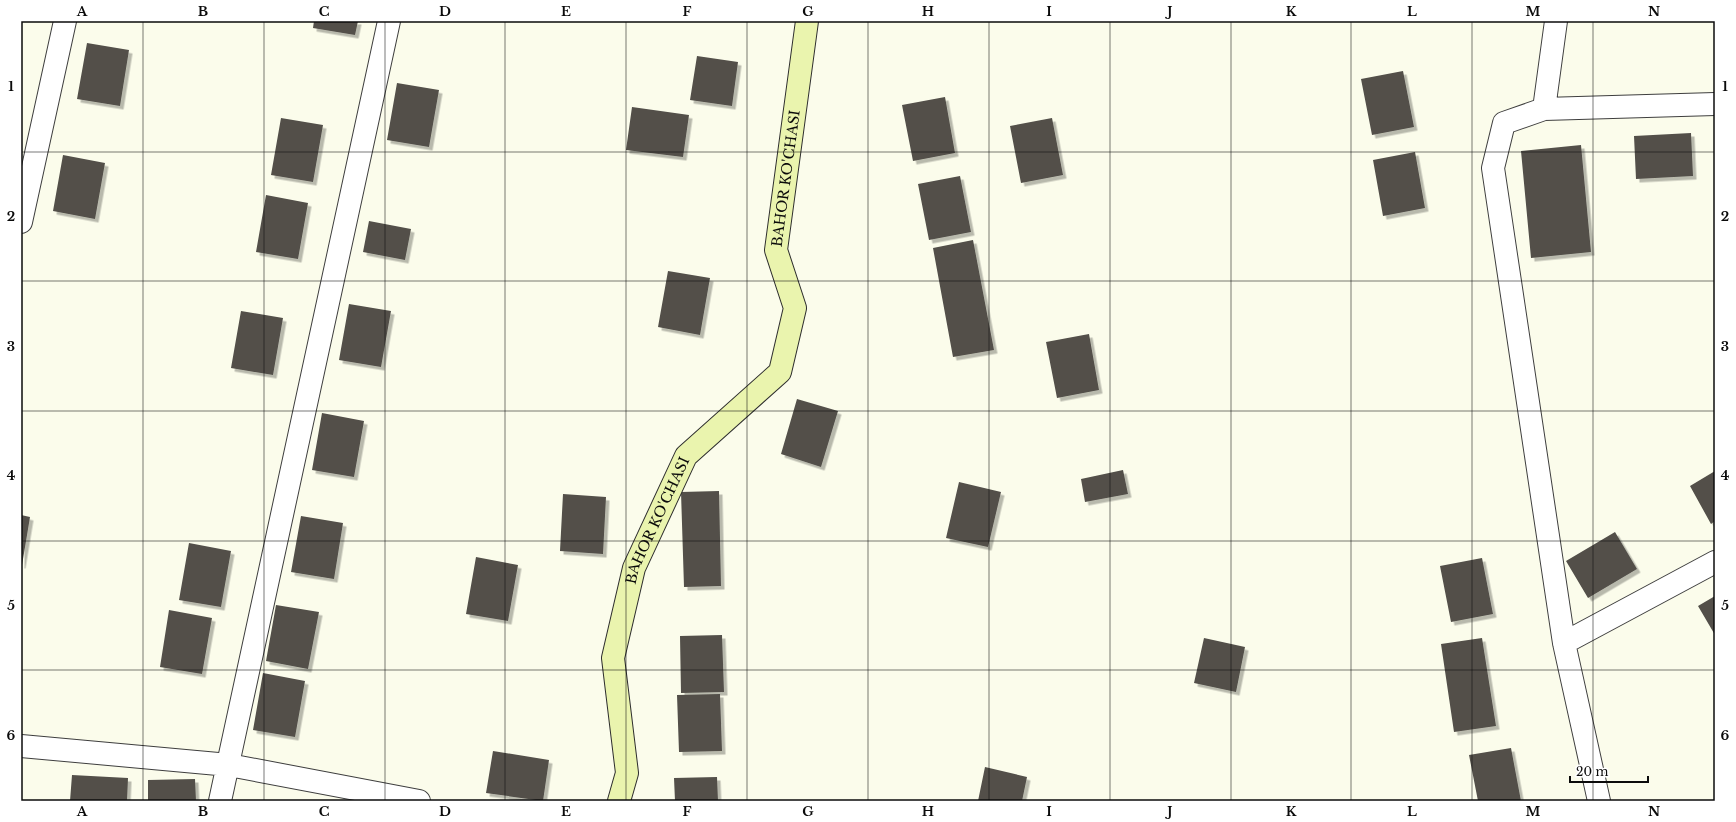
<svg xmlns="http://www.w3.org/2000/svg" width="1736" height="822" viewBox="0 0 1736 822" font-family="'Libre Baskerville',serif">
	<defs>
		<filter id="shadow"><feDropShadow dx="3.5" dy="3.5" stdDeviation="0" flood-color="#0004"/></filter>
	</defs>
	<rect width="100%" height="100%" fill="#fbfceb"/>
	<path fill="#524f49" filter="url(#shadow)" d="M314,21H358L355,35L313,28Z
		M87,43L129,50L120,106L77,99Z
		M697,56L738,62L732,106L690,100Z
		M1403,71L1414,127L1372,135L1361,79Z
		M397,83L439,90L429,147L387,140Z
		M945,97L955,153L913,161L902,105Z
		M632,107L689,115L683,157L626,150Z
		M281,118L323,125L313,182L271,175Z
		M1052,118L1063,175L1021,183L1010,126Z
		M1691,133L1693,176L1636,179L1634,136Z
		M1581,145L1591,252L1531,258L1521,151Z
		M1415,152L1425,208L1383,216L1373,160Z
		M63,155L105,163L95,219L53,211Z
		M960,176L971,232L929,240L918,184Z
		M266,195L308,203L298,259L256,252Z
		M369,221L411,229L405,260L363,252Z
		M973,240L994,350L953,357L933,248Z
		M668,271L710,278L700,335L658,327Z
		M349,304L391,311L381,367L339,360Z
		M241,311L283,318L273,375L231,368Z
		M1089,334L1099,390L1057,398L1046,342Z
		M797,399L838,411L821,467L781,454Z
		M322,413L364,421L354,477L312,470Z
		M1123,470L1128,494L1085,502L1081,479Z
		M1715,471V521L1711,524L1690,486Z
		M959,482L1001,492L988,547L946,538Z
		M719,491L721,586L684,587L681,492Z
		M563,494L606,497L603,554L560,551Z
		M21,515L30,517L22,565H21Z
		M301,516L343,523L334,579L291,572Z
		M1615,532L1637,569L1588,598L1566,561Z
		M189,543L231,551L221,607L179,600Z
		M476,557L518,565L508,621L466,614Z
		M1482,558L1493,614L1451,622L1440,566Z
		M1715,596V635L1698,606Z
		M276,605L319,612L308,669L266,661Z
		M169,610L212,618L202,674L160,667Z
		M722,635L724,692L681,693L680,636Z
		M1204,638L1245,647L1236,692L1194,683Z
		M1482,638L1496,726L1454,732L1441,644Z
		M263,673L305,681L295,737L253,730Z
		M720,694L722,751L679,752L677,695Z
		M1511,748L1521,801H1478L1469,755Z
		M493,751L549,760L543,801L486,793Z
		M985,767L1027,777L1022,801H978Z
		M72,775L128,778L127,801H70Z
		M717,777L718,801H675L674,778Z
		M195,779L196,801H148V780Z"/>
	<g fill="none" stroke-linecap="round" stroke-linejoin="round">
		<g stroke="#3e3e3e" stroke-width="24">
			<path id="street" d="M1544,109L1556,21
				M21,222L65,21
				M1564,643L1715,562
				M21,746L229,765L419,801
				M220,801L389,21
				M1599,801L1564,643L1493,168L1504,123L1544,109L1715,104"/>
		</g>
		<g stroke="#2d2d2d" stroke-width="24">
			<g id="secondary">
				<path id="s1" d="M619,801L627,773L613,658L634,568L686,456L780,372L795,308L776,250L807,21"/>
			</g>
		</g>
		<use href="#street" stroke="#fff" stroke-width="22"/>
		<use href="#secondary" stroke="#eaf4ae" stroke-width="22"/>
	</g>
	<path fill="none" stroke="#0b0b0b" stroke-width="1" stroke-opacity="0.55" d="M143,21V801M264,21V801M385,21V801M505,21V801M626,21V801M747,21V801M868,21V801M989,21V801M1110,21V801M1231,21V801M1351,21V801M1472,21V801M1593,21V801M21,152H1715M21,281H1715M21,411H1715M21,541H1715M21,670H1715"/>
	<g text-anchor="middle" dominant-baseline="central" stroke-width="4" stroke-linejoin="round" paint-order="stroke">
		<g font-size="14" fill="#0b0b0b" stroke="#fff">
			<text stroke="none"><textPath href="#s1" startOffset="686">BAHOR KO'CHASI</textPath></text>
			<text stroke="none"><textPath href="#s1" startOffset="290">BAHOR KO'CHASI</textPath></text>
		</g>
	</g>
	<rect width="1736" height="822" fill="none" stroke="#ffffff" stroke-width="44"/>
	<path d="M1570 776v6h78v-6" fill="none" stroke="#0b0b0b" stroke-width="2"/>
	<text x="1576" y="776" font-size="12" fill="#0b0b0b" stroke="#ffffff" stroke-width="3" paint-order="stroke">20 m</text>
	<rect x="22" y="22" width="1692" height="778" fill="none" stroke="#0b0b0b" stroke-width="1.5"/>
	<g font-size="13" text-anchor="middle" font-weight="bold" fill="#0b0b0b">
		<text x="82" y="16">A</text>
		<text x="203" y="16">B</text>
		<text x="324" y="16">C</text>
		<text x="445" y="16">D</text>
		<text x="566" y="16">E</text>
		<text x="687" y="16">F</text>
		<text x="808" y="16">G</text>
		<text x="928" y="16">H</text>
		<text x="1049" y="16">I</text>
		<text x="1170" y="16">J</text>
		<text x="1291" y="16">K</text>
		<text x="1412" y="16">L</text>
		<text x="1533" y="16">M</text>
		<text x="1654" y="16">N</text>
		<text x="11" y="91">1</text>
		<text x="1725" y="91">1</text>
		<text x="11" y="221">2</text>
		<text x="1725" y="221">2</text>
		<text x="11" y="351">3</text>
		<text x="1725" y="351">3</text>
		<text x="11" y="480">4</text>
		<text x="1725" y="480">4</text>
		<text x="11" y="610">5</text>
		<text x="1725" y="610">5</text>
		<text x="11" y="740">6</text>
		<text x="1725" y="740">6</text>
		<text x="82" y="816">A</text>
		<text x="203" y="816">B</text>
		<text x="324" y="816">C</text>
		<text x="445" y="816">D</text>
		<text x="566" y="816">E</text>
		<text x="687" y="816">F</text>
		<text x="808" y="816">G</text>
		<text x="928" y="816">H</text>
		<text x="1049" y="816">I</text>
		<text x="1170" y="816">J</text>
		<text x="1291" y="816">K</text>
		<text x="1412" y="816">L</text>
		<text x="1533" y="816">M</text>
		<text x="1654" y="816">N</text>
	</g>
</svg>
